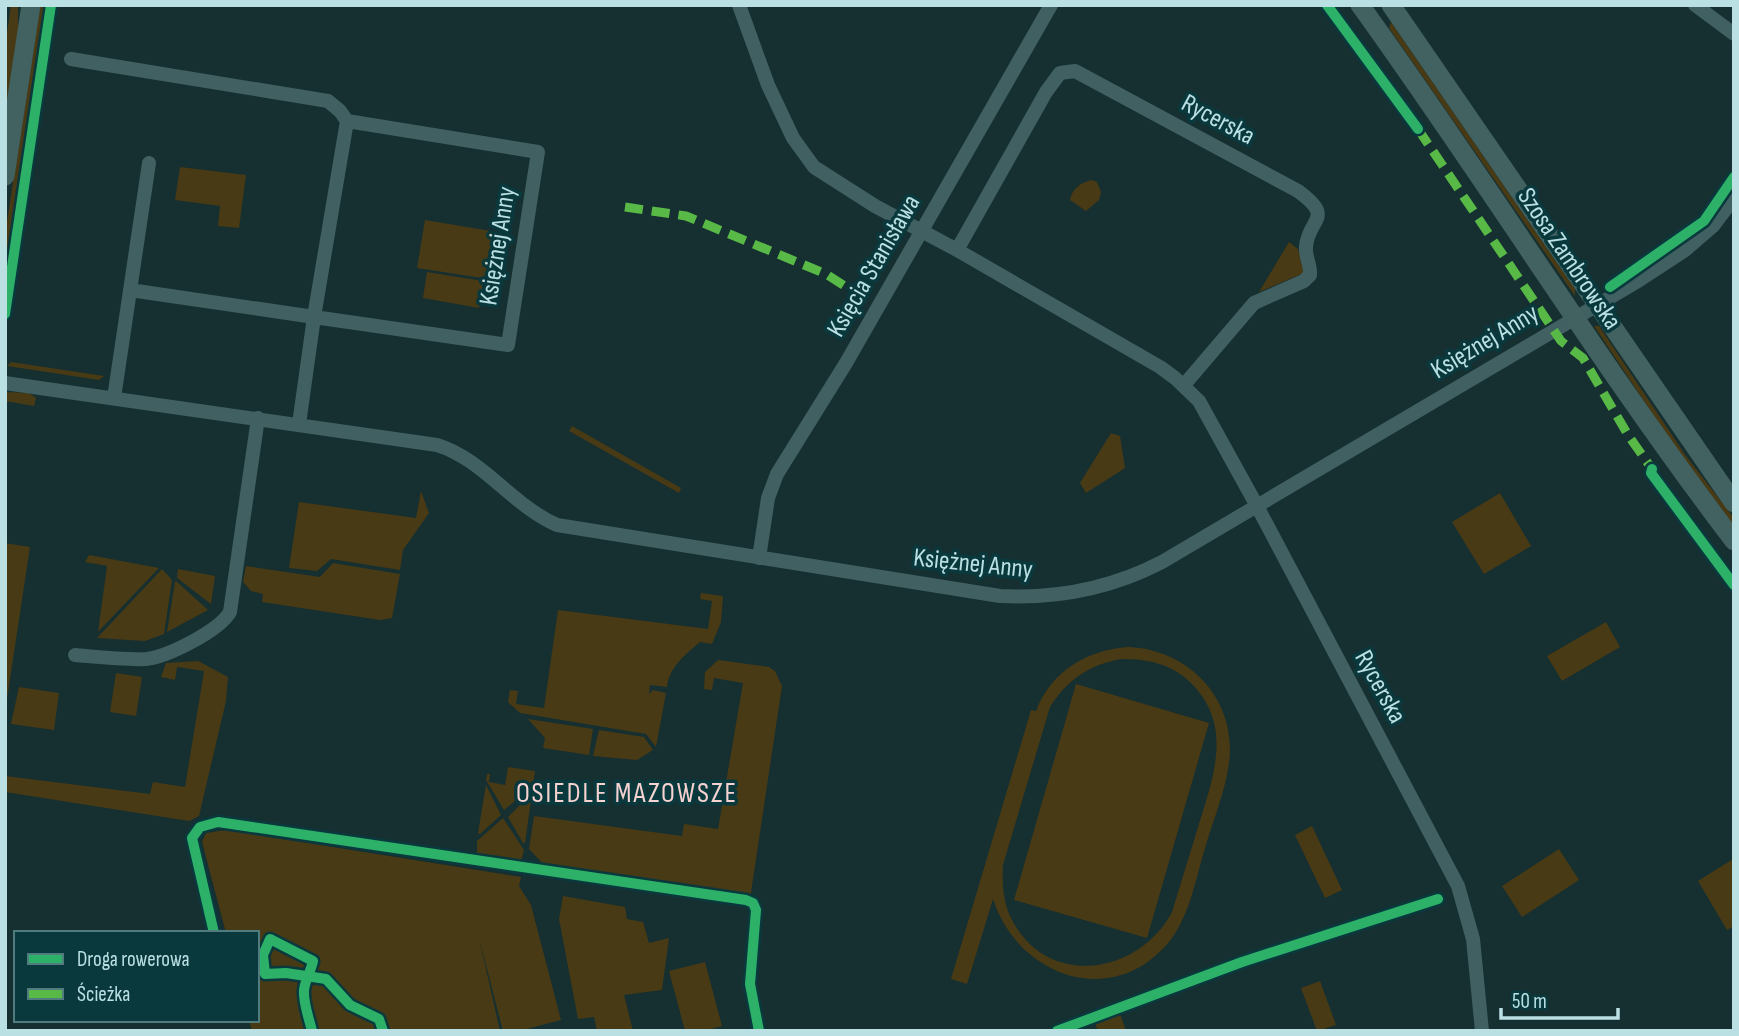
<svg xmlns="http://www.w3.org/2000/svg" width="1739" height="1036" viewBox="0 0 1739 1036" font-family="'Sofia Sans Condensed',sans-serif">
	<rect width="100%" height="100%" fill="#162f31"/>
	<path fill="#483a14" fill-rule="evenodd" d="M11,5H18V44L5,121V48Z
		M40,5H46L5,276V235Z
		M1391,22L1575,289V296L1389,28Z
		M180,167L246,175L239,228L218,226L220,206L175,200Z
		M1092,180L1097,182L1101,192L1099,200L1086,211L1070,200C1072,189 1081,182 1092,180Z
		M425,220L503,233L495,280L417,268Z
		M1289,242L1298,249L1304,273L1259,292Z
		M427,272L483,281L479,308L423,298Z
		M1594,326H1599L1686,456L1734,518V527L1686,464Z
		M11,362L104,376L99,380L7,366Z
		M5,392L29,393L36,398L34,406L5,401Z
		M572,426L681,488L679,493L569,431Z
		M1111,433L1120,436L1125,468L1086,493L1080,483Z
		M421,491L429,513L403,550L400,570L331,559L317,571L289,568L299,502L416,518Z
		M1500,493L1531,546L1484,574L1452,522Z
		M5,543L30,547L5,712Z
		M89,555L159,568L98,632L107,566L85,562Z
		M333,563L400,574L392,618L380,620L262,602L263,594L251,591L243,582L246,566L320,577Z
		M162,569L172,580L164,634L145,641L97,638Z
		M178,569L215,576L211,604L177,578Z
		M176,581L208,610L167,632L175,582Z
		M701,593L723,596L721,622L712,644L700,642C686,654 669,667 667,687L650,685L649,694L653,690L666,693L656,747L646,734L520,713L508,702L510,690L518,691L516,704L544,708L558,610L708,629L712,601L700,599Z
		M1606,622L1620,647L1562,681L1547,656Z
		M1130,647C1185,650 1231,693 1230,751C1229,783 1214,817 1205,848C1196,878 1190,913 1172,938C1117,1011 1019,979 993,899L967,984L951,979L1031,710L1036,711C1051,671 1088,649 1130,647ZM1122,659C1148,659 1172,664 1191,683C1233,725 1214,775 1199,824C1190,853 1181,883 1172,912C1138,976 1046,989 1011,918C1003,902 1002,883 1003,865L1050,707C1067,680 1090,664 1122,659Z
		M718,660L769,667L775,671L782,686L750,899L548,869L529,849L534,816L682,836L684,824L718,829L743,683L714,678L712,690L704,689L705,672Z
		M198,661L228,677L226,701L199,816L189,821L5,792V776L150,794L153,782L185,787L204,671L177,667L175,680L161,677L166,663Z
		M116,673L142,677L136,716L110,712Z
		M1076,684L1209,723L1147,938L1014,900Z
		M19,687L59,693L54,730L11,724Z
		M528,719L593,729L589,755L543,748L545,738Z
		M599,730L644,737L653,750L637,760L593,756Z
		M508,767L535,771L533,786L504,810L486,780L487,774H490L489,782L505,785Z
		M486,785L501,815L480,834L478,833Z
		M532,793L525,843H523L508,817Z
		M503,818L524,850L520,865L477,858V841Z
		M1312,826L1342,890L1325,898L1295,835Z
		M226,830L521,877L519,886L531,905L561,1020L519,1031H503L479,938L500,1031H252L249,1020H257V933H226L202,842L206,833Z
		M1559,849L1579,880L1522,917L1502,886Z
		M1733,859L1734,926L1727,930L1698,881Z
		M563,896L625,907L627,919L643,922L649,943L669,938L662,990L624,995L633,1031H597L594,1017L578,1019L559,919Z
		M705,962L722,1026L703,1031H685L669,971Z
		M1320,981L1336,1025L1317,1031L1301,988Z
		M1120,1014L1126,1031H1098L1095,1023Z"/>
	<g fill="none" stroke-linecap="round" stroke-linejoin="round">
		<path stroke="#406062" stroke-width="14" d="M739,5L768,85L793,138L814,167L875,206L957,250
			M1695,5L1734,34
			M71,59L328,101L340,111L347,121L538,152L508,345L314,317L347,121
			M130,290L314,317L299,424
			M5,383L437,445C483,459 513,506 557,525L1000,596C1058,599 1110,589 1162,562L1638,281L1684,251L1713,226L1734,198
			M1184,385L1254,303L1304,281L1310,275C1311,265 1305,257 1306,247C1308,218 1336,219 1298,191L1075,71L1060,73L1046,92L957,250L1160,367L1175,378L1199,401L1257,506L1458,886L1473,939L1482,1031
			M114,398L149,163
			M759,558L768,498L777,474L846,363L1051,5
			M75,655C98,657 123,660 146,659C167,657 219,631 230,612L258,418"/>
		<path stroke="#416260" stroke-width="19" d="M1360,5C1488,182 1602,368 1734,541
			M1391,5L1734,503
			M5,176L31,5"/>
		<path stroke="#58b947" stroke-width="9" stroke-dasharray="18 9" stroke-linecap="butt" d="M1418,129L1561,341L1583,358L1628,435L1652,469
			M625,207L686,216L826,274L868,301"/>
		<g stroke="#0a393d" stroke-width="15">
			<path id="cycleway" d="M1327,5L1418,129
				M1610,287L1704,221L1734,177
				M5,314L51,5
				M1652,469L1651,473L1734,585
				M214,933L192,838L200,827L218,822L746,900L753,903L756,910L750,984L759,1031
				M312,1031C309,1018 303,1003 304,990C305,980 311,971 313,961L270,939L263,955L265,974L286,973L326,979L350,1005L379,1019L383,1031
				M1057,1031L1242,962L1438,899"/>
		</g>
		<use href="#cycleway" stroke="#2db169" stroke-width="10"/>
	</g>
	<g text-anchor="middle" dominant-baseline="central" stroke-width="7" stroke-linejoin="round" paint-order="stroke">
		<g font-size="26" fill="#bae0e3" stroke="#0a393d">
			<text transform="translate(1218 120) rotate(28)">Rycerska</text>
			<text transform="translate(498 246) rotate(-81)">Księżnej Anny</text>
			<text transform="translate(1569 259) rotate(56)">Szosa Zambrowska</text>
			<text transform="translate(874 266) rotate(-60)">Księcia Stanisława</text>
			<text transform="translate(1485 342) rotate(-31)">Księżnej Anny</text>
			<text transform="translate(973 564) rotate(6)">Księżnej Anny</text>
			<text transform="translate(1380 687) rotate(61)">Rycerska</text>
		</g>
		<g font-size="28" letter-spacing="2" fill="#f6d2d0" stroke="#0a393d">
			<text x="627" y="793">OSIEDLE MAZOWSZE</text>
		</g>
	</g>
	<rect width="1739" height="1036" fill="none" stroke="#bae0e3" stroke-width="14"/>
	<rect x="14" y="931" width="245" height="91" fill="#0a393d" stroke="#507c7f" stroke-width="2"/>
	<rect x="28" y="954" width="35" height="10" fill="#2db169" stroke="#507c7f" stroke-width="2"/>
	<text x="77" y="966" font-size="21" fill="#bae0e3">Droga rowerowa</text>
	<rect x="28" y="989" width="35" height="10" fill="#58b947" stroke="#507c7f" stroke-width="2"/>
	<text x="77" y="1001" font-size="21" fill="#bae0e3">Ścieżka</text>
	<path d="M1501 1008v10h117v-10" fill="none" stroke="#bae0e3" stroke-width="3.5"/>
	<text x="1512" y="1008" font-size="21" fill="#bae0e3" stroke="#0a393d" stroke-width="5" paint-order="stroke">50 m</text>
</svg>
